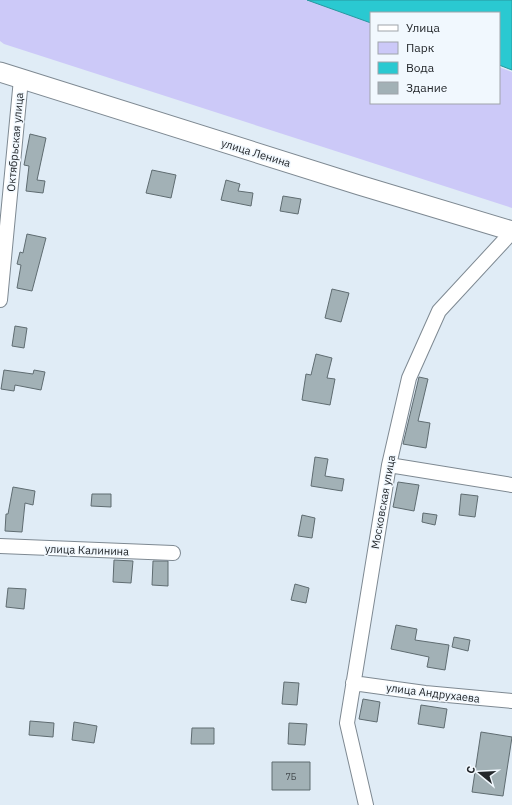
<svg xmlns="http://www.w3.org/2000/svg" width="512" height="805" viewBox="0 0 512 805" font-family="'IBM Plex Sans',sans-serif">
	<rect width="100%" height="100%" fill="#e0ecf6"/>
	<path fill="#ccc9f8" d="M0,0H314L371,21V103H499V67L512,72V208L4,44L0,41Z"/>
	<path fill="#2ac9d1" stroke="#28989f" d="M307,0H512V70L499,65V13H371V23Z"/>
	<path fill="#a2b1b6" stroke="#5f6c71" d="M30,134L46,138L37,180L45,181L43,193L26,191L29,166L24,165Z
		M152,170L176,175L171,198L146,193Z
		M226,180L240,184L238,191L253,193L251,206L221,200Z
		M283,196L301,199L298,214L280,211Z
		M27,234L46,238L32,291L17,288L21,265L17,264L20,252L23,253Z
		M332,289L349,293L341,322L325,318Z
		M15,326L27,328L24,348L12,346Z
		M316,354L332,358L327,378L335,379L330,405L302,400L306,374L311,375Z
		M4,370L33,374L34,370L45,372L41,390L15,385L14,391L1,389Z
		M419,377L428,379L418,421L430,423L426,448L403,444Z
		M315,457L328,459L325,476L344,479L342,491L311,486Z
		M398,482L419,485L414,511L393,507Z
		M13,487L35,491L33,505L25,503L22,532L5,531L6,514H8Z
		M92,494H111V507L91,506Z
		M461,494L478,496L475,517L459,515Z
		M423,513L437,515L435,525L422,522Z
		M302,515L315,518L312,538L298,536Z
		M114,560L133,561L131,583L113,582Z
		M153,561H168V586L152,585Z
		M295,584L309,588L306,603L291,600Z
		M8,588L26,589L24,609L6,607Z
		M396,625L417,629L415,640L449,645L445,670L427,667L429,657L391,649Z
		M454,637L470,640L468,651L452,647Z
		M284,682L299,683L297,705L282,704Z
		M363,699L380,702L377,722L359,719Z
		M421,705L447,709L444,728L418,724Z
		M30,721L54,723L53,737L29,735Z
		M74,722L97,726L94,743L72,740Z
		M289,723L307,724L305,745L288,744Z
		M192,728H214V744H191Z
		M481,732L512,737L503,796L472,792Z
		M272,762H310V790H272Z"/>
	<g fill="none" stroke-linecap="round" stroke-linejoin="round">
		<g stroke="#7e8992" stroke-width="16">
			<path id="street" d="M0,300L21,79
				M389,465L512,485
				M0,546L173,553
				M353,683L425,693L512,701
				M366,805L347,723L389,465L409,378L439,311L512,232"/>
		</g>
		<g stroke="#7e8992" stroke-width="21">
			<path id="secondary" d="M0,72L359,185L512,231"/>
		</g>
		<use href="#street" stroke="#fff" stroke-width="14"/>
		<use href="#secondary" stroke="#fff" stroke-width="19"/>
	</g>
	<g text-anchor="middle" dominant-baseline="central" stroke-width="3" stroke-linejoin="round" paint-order="stroke">
		<g font-size="9" fill="#434a4e">
			<text x="291" y="776">7Б</text>
		</g>
		<g font-size="11" fill="#23272b" stroke="#f1f8fe">
			<text transform="translate(15 142) rotate(-85)">Октябрьская улица</text>
			<text transform="translate(256 153) rotate(17)">улица Ленина</text>
			<text transform="translate(383 502) rotate(-80)">Московская улица</text>
			<text transform="translate(87 550) rotate(2)">улица Калинина</text>
			<text transform="translate(433 693) rotate(7)">улица Андрухаева</text>
		</g>
	</g>
	<rect x="370" y="12" width="130" height="92" fill="#f1f8fe" stroke="#9fa4aa"/>
	<rect x="378" y="25" width="20" height="6" fill="#ffffff" stroke="#9fa4aa"/>
	<text x="406" y="32" font-size="12" fill="#23272b">Улица</text>
	<rect x="378" y="42" width="20" height="12" fill="#ccc9f8" stroke="#9fa4aa"/>
	<text x="406" y="52" font-size="12" fill="#23272b">Парк</text>
	<rect x="378" y="62" width="20" height="12" fill="#2ac9d1" stroke="#9fa4aa"/>
	<text x="406" y="72" font-size="12" fill="#23272b">Вода</text>
	<rect x="378" y="82" width="20" height="12" fill="#a2b1b6" stroke="#9fa4aa"/>
	<text x="406" y="92" font-size="12" fill="#23272b">Здание</text>
	<g transform="translate(480 773) rotate(288)" stroke="#f1f8fe" stroke-width="3" paint-order="stroke">
	<path d="M0-3L7 15L0 10L-7 15Z" fill="#23272b"/>
	<text y="-6" font-size="11" font-weight="bold" text-anchor="middle" fill="#23272b">С</text>
	</g>
</svg>
